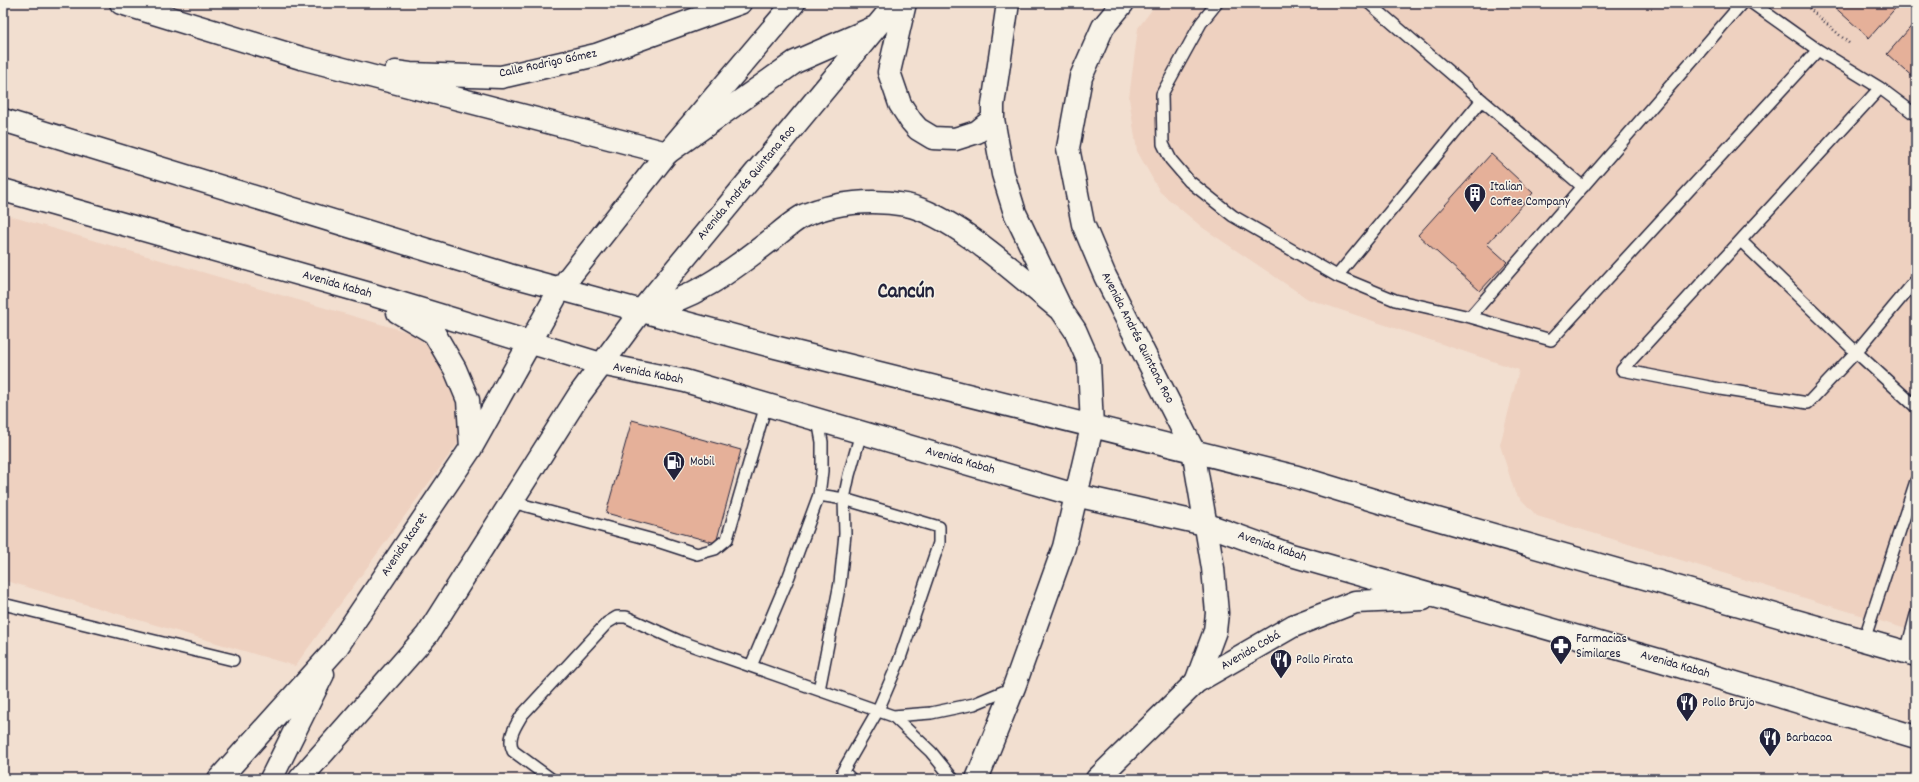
<svg xmlns="http://www.w3.org/2000/svg" width="1919" height="782" viewBox="0 0 1919 782" font-family="Dekko,sans-serif">
	<rect width="100%" height="100%" fill="#f2dfd0"/>
	<filter id="ink" filterUnits="userSpaceOnUse"><feTurbulence type="fractalNoise" baseFrequency=".025" numOctaves="2"/><feDisplacementMap in="SourceGraphic" scale="8" xChannelSelector="R" yChannelSelector="G"/><feConvolveMatrix kernelMatrix="1 2 1 2 8 2 1 2 1" color-interpolation-filters="sRGB"/></filter>
	<g filter="url(#ink)">
		<path fill="#eed1c0" d="M1157,3H1916V632L1537,516L1515,493L1500,445L1519,370L1308,299L1203,228L1160,192L1137,151L1129,98L1138,28Z
			M3,214L411,333L432,349L459,395L458,443L295,666L3,580Z"/>
		<path fill="#e5b099" stroke="#22223b" d="M1830,3H1900L1869,38Z
			M1916,21V80L1887,54Z
			M1491,154L1533,193L1487,244L1507,262L1480,291L1418,235Z
			M632,420L741,450L716,543L606,513Z"/>
		<g fill="none" stroke-linecap="round" stroke-linejoin="round">
			<g stroke="#22223b" stroke-width="14">
				<path id="lane" d="M1217,3L1201,23L1162,94L1163,144L1171,160L1189,181L1233,216L1337,276L1395,300L1470,317L1551,340L1818,50L1752,3
					M1369,3L1583,187
					M1818,50L1880,88
					M1916,115L1880,88L1622,370L1720,389L1808,403L1856,352L1916,280
					M1741,241L1856,352L1916,407
					M1337,276L1482,100
					M1470,317L1742,3
					M819,495L844,499L939,527V543L899,661L878,710L843,771L851,779
					M512,502L657,541L697,554L715,549L727,539L766,405
					M3,604L233,660
					M1864,640L1916,481
					M1906,652L1916,615
					M751,666L789,576L819,495L822,471V442L818,420
					M819,690L840,583L845,534L844,499L849,475L861,433
					M893,716L931,752L953,779
					M551,779L513,751C507,738 515,727 522,715L607,623L617,617H626L679,641L893,716L931,713L974,704L1012,688"/>
			</g>
			<g stroke="#22223b" stroke-width="25">
				<path id="street" d="M121,3L301,58L667,153
					M395,72L410,74L501,77L596,55L740,3"/>
			</g>
			<g stroke="#22223b" stroke-width="25">
				<path id="secondary" d="M1123,3L1103,27L1081,77L1068,148L1083,224L1105,276L1193,450L1213,568L1217,613L1215,631L1196,682
					M560,289L667,153L794,3"/>
			</g>
			<g stroke="#22223b" stroke-width="25">
				<path id="primary" d="M905,3L889,72L900,104L911,121L918,129L933,138L955,139L977,132L993,119
					M3,120L509,275L775,347L1297,477L1416,513L1916,655
					M667,153L795,62L873,28
					M3,190L370,294L601,364L685,381L1075,495L1205,524L1291,555L1662,661L1916,737
					M643,310C693,301 732,270 771,240C781,232 794,220 805,215C836,202 873,199 906,205C954,215 1020,277 1058,308
					M398,312L434,333L455,369L468,400L471,448
					M219,779L335,650L471,448L560,289
					M271,779L323,674
					M300,779L427,635L579,395L641,311L896,3
					M977,779L1014,687L1064,547L1092,427L1089,362L1075,330L1062,311L1015,213L1003,174L993,119V105L1008,3
					M1097,779L1196,682L1293,626L1355,602L1423,599"/>
			</g>
			<path stroke="#22223b" stroke-width="2.5" stroke-dasharray="1 3" stroke-linecap="butt" d="M1803,3L1851,45"/>
			<use href="#lane" stroke="#f7f3e8" stroke-width="11"/>
			<use href="#street" stroke="#f7f3e8" stroke-width="22"/>
			<use href="#secondary" stroke="#f7f3e8" stroke-width="22"/>
			<use href="#primary" stroke="#f7f3e8" stroke-width="22"/>
		</g>
	</g>
	<defs>
		<g id="building-pin" transform="scale(1.15)"><path d="M0 17L-7.5 6A9.5 9.5 0 1 1 7.5 6Z" fill="#22223b" stroke="#f7f3e8"/><path d="M-4-6H4V6H1V3H-1V6H-4ZM-2.5-4.3h1.7v1.8h-1.7ZM.8-4.3h1.7v1.8H.8ZM-2.5-1h1.7V.8h-1.7ZM.8-1h1.7V.8H.8Z" fill="#fff"/></g>
		<g id="fuel-pin" transform="scale(1.15)"><path d="M0 17L-7.5 6A9.5 9.5 0 1 1 7.5 6Z" fill="#22223b" stroke="#f7f3e8"/><path d="M-5.5-6h7V0h2V4h1.3V-2.5L3-4.5l.8-.8L6-3V5H2.5V1h-1V6h-7ZM-4.2-4.7v3.2H.2V-4.7Z" fill="#fff"/></g>
		<g id="pharmacy-pin" transform="scale(1.15)"><path d="M0 17L-7.5 6A9.5 9.5 0 1 1 7.5 6Z" fill="#22223b" stroke="#f7f3e8"/><path d="M-2-6h4v4h4v4h-4v4h-4v-4h-4v-4h4Z" fill="#fff"/></g>
		<g id="restaurant-pin" transform="scale(1.15)"><path d="M0 17L-7.5 6A9.5 9.5 0 1 1 7.5 6Z" fill="#22223b" stroke="#f7f3e8"/><path d="M-5-6h1v4h1v-4h1v4h1v-4h1v5L-1.5 .5V6h-2V.5L-5-1ZM5-6V6H3V1.5H1.5Q1.5-4 5-6Z" fill="#fff"/></g>
	</defs>
	<g fill-rule="evenodd">
		<use href="#building-pin" x="1475" y="194"/>
		<use href="#fuel-pin" x="674" y="462"/>
		<use href="#pharmacy-pin" x="1561" y="646"/>
		<use href="#restaurant-pin" x="1281" y="660"/>
		<use href="#restaurant-pin" x="1687" y="703"/>
		<use href="#restaurant-pin" x="1770" y="738"/>
	</g>
	<g text-anchor="middle" dominant-baseline="central" stroke-width="3" stroke-linejoin="round" paint-order="stroke">
		<g font-size="13" fill="#22223b" stroke="#f7f3e8">
			<text transform="translate(548 64) rotate(-12)">Calle Rodrigo Gómez</text>
			<text transform="translate(747 183) rotate(-50)">Avenida Andrés Quintana Roo</text>
			<text transform="translate(337 285) rotate(16)">Avenida Kabah</text>
			<text transform="translate(1137 338) rotate(63)">Avenida Andrés Quintana Roo</text>
			<text transform="translate(648 374) rotate(11)">Avenida Kabah</text>
			<text transform="translate(960 461) rotate(16)">Avenida Kabah</text>
			<text transform="translate(405 545) rotate(-56)">Avenida Xcaret</text>
			<text transform="translate(1272 547) rotate(19)">Avenida Kabah</text>
			<text transform="translate(1251 651) rotate(-30)">Avenida Cobá</text>
			<text transform="translate(1675 665) rotate(16)">Avenida Kabah</text>
		</g>
		<g font-size="13" fill="#22223b" stroke="#f7f3e8" text-anchor="start">
			<text x="1490" y="187">Italian<tspan x="1490" dy="15">Coffee Company</tspan></text>
			<text x="690" y="462">Mobil</text>
			<text x="1576" y="639">Farmacias<tspan x="1576" dy="15">Similares</tspan></text>
			<text x="1296" y="660">Pollo Pirata</text>
			<text x="1702" y="703">Pollo Brujo</text>
			<text x="1786" y="738">Barbacoa</text>
		</g>
		<g font-size="21" font-weight="bold" fill="#22223b" stroke="#f7f3e8">
			<text x="906" y="293">Cancún</text>
		</g>
	</g>
	<rect width="1919" height="782" fill="none" stroke="#f7f3e8" stroke-width="16"/>
	<rect x="8" y="8" width="1903" height="766" fill="none" stroke="#22223b" stroke-width="1.5" filter="url(#ink)"/>
</svg>
